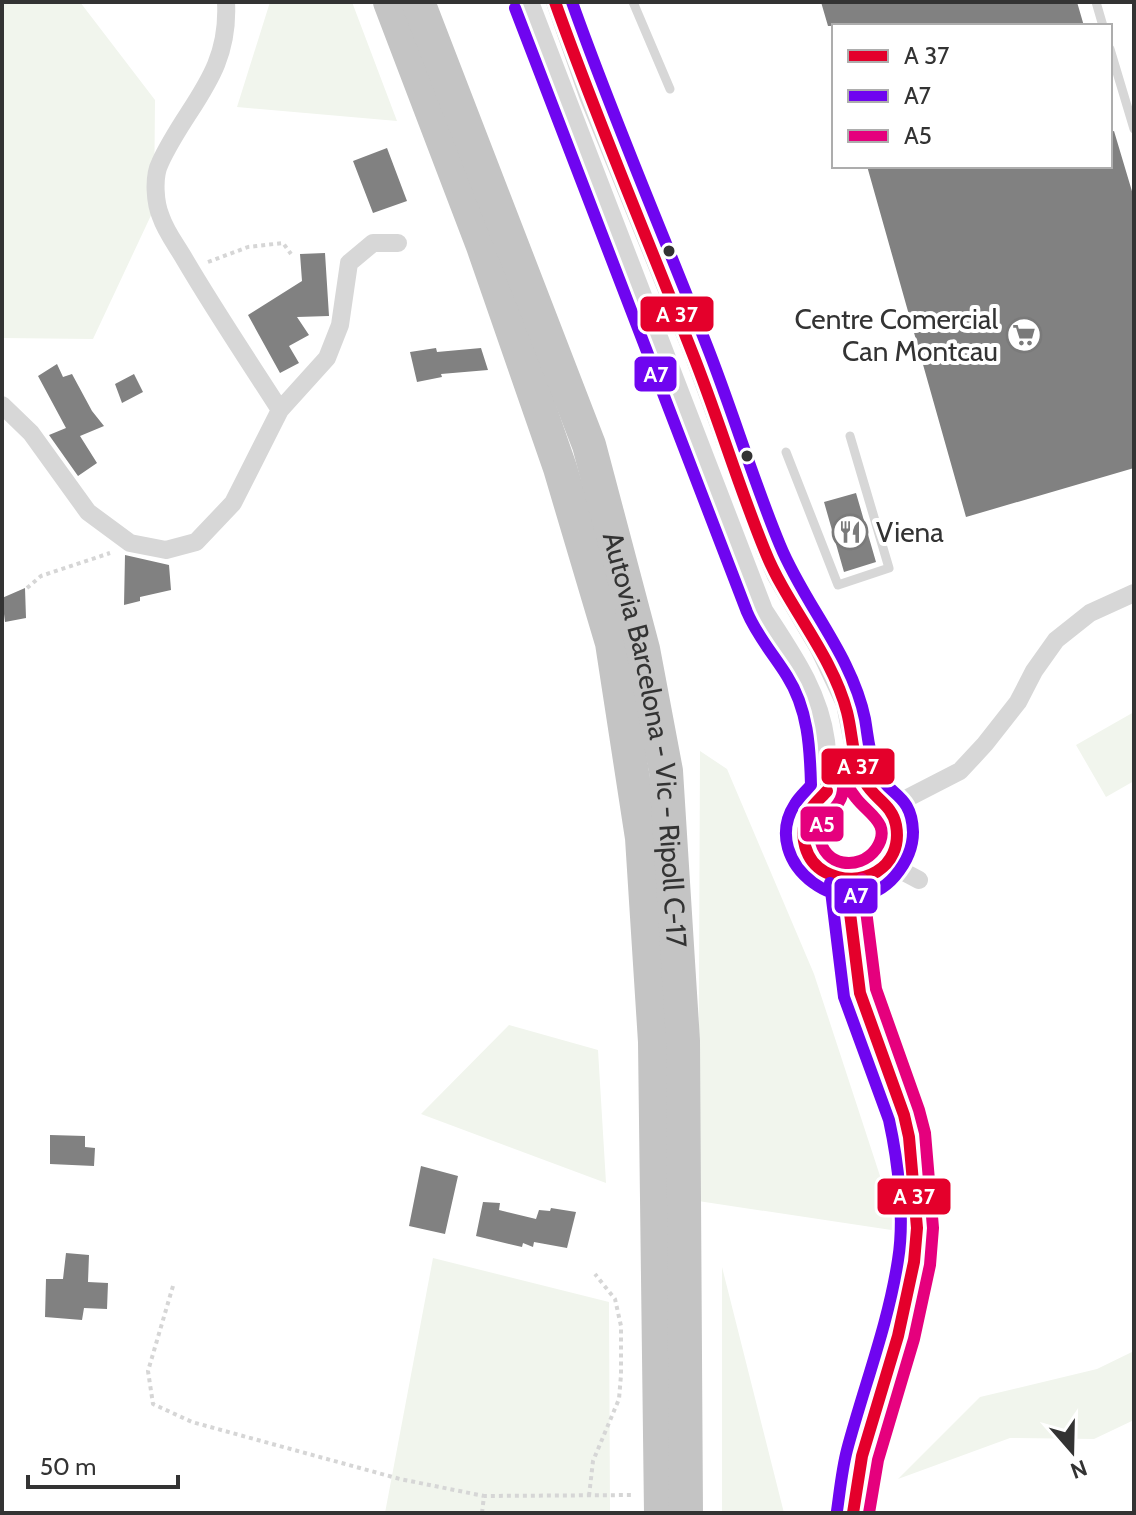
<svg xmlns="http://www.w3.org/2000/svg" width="1136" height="1515" viewBox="0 0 1136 1515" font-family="Cabin,sans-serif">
	<rect width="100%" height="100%" fill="#fff"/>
	<path fill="#f1f5ed" d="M2,2H80L155,100L154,209L93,339L2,338Z
		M270,2H352L397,121L237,107Z
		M1134,712V781L1106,797L1076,745Z
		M700,751L727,769L814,974L898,1231L698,1201Z
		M509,1025L598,1050L606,1183L421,1114Z
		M433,1258L609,1302L610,1513H385Z
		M722,1267L784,1513H722Z
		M1134,1351V1420L1094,1439L1010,1438L898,1479L980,1397L1097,1369Z"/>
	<path fill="#818181" d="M821,2H1077L1084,26H828Z
		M1114,131L1134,198V468L966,517L867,166H1110V132Z
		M387,148L407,201L373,213L353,161Z
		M325,253L329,316L297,317L309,335L289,346L299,363L280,373L248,315L302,281L300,254Z
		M436,348L437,352L481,348L488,370L441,374L442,377L417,382L410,352Z
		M57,364L63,377L72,374L92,411L104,426L80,436L97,463L78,476L49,435L66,428L38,376Z
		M134,374L143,392L122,403L115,384Z
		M856,493L876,562L844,572L824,502Z
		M125,555L169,565L171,590L140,597V601L124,605Z
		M25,588L26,618L5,622L2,598Z
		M50,1135L85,1136V1147L95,1148L94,1166L50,1164Z
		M421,1166L458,1176L445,1234L409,1226Z
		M483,1202L500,1203L499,1210L536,1219L539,1210L550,1211L551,1208L576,1212L567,1248L534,1242L533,1247L523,1243L522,1247L476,1236Z
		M66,1253L89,1255L88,1282L108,1283L107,1309L84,1308L82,1320L45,1317L46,1279H63Z"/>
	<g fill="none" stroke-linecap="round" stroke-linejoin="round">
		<path stroke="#d6d6d6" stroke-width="4" stroke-dasharray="4 4" stroke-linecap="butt" d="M208,262L248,247L283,243L291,254
			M27,588L41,576L110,553
			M173,1286L148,1371L153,1404L192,1422L400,1479L484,1496
			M589,1496L593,1461L619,1399L621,1375V1326L615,1299L595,1274
			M482,1513L484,1496L634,1495"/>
		<path stroke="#d7d7d7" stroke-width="9" d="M633,2L670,89
			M1096,2L1103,26
			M1110,49L1134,129
			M786,452L838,585L889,568L850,436
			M803 833a47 47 0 1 1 94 0a47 47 0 1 1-94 0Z"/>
		<path stroke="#d7d7d7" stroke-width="18" d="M226,2C230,75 187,104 160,163C153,177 155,203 161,217C166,232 177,246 185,260C215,311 248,360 280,410
			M530,2L764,610C791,652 819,690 826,741C828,757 826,775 827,791
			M555,2L588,96L693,354L765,551L776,576L819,649L845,704L856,759L868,789
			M2,405L31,433L88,512L130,543L166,550L196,542L233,503L280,410L327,358L340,325L349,263L373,243H398
			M890,807L960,771L985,744L1018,702L1034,671L1056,640L1090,613L1134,593
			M887,863L919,880"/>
		<path stroke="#d0d0d0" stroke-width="26" d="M846,881L860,993L904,1115L909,1137L917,1228L914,1262L898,1336L862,1456L853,1513"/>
		<g stroke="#c4c4c4" stroke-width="34">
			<path d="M390,2L483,246L560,468L612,643L642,838L655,1042L661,1513"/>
			<path id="s1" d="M418,2L589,445L643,649L666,771L683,1041L686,1513"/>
		</g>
		<g stroke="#fff" stroke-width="18">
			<path id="bus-1" d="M555,2C597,120 646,235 692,352C718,417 738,485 765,551C787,606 832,654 847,712C853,735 852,762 865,782C874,799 892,804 896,825C904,868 860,891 825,872C805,861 798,835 808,814C811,806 821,798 827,791
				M846,881L860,993L904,1115L909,1137L917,1228L914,1262L898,1336L862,1456L853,1513"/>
		</g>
		<g stroke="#fff" stroke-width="18">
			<path id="bus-2" d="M515,8L747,612C757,636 774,655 787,676C808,709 810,747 811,785C806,791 799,797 795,804C757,863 848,931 895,876C906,863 913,849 913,832C912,794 889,796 877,772C869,756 868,736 865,719C852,655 804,604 780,545C753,480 733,412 707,346C662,231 613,118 572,2
				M830,883L844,997L889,1120C898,1161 905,1218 898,1260C888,1325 864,1386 847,1450C842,1469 840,1490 837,1511"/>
		</g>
		<g stroke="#fff" stroke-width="18">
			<path id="bus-3" d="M842,770C845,780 849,790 856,798C868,814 893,824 876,849C859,872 823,866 820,837C817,817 838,812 842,795C844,788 843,778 842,770Z
				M862,879L876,989L919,1110L925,1133L933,1228L930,1265L914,1339L878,1460L869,1513"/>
		</g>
		<use href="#bus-1" stroke="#e4002b" stroke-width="12"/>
		<use href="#bus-2" stroke="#6f05f0" stroke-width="12"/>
		<use href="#bus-3" stroke="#e5007d" stroke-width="12"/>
	</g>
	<defs>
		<g id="supermarket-ring" transform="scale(1.8)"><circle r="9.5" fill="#fff" stroke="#7a7a7a" stroke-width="1.5"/><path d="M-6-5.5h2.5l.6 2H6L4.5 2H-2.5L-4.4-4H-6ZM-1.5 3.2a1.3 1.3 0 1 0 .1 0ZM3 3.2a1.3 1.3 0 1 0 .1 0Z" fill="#7a7a7a"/></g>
		<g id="restaurant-ring" transform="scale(1.8)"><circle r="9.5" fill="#fff" stroke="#7a7a7a" stroke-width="1.5"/><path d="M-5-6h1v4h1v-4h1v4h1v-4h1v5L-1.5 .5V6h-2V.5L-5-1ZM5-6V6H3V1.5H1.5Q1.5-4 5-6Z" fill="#7a7a7a"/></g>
	</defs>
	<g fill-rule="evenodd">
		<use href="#supermarket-ring" x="1024" y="335"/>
		<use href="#restaurant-ring" x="850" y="532"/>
	</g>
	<g fill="#333" stroke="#fff" stroke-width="3">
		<circle cx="669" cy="251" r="7"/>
		<circle cx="747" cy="456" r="7"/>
	</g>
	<g text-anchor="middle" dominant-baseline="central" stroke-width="8" stroke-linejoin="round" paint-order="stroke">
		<g font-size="28" fill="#333" stroke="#fff" text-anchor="end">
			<text x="998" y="319">Centre Comercial<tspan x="998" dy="32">Can Montcau</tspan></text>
			<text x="876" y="532" text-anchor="start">Viena</text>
		</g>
		<g font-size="28" fill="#333" stroke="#fff">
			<text stroke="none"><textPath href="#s1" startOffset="776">Autovia Barcelona - Vic - Ripoll C-17</textPath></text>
		</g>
	</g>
	<g stroke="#fff" stroke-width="3">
		<rect x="639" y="295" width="76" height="38" rx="8" fill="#e4002b"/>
		<rect x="633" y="355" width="45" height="38" rx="8" fill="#6f05f0"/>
		<rect x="820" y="747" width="76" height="39" rx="8" fill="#e4002b"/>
		<rect x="799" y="805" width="46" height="38" rx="8" fill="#e5007d"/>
		<rect x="833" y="877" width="46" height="38" rx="8" fill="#6f05f0"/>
		<rect x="876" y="1177" width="76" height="39" rx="8" fill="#e4002b"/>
	</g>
	<g font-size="22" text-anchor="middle" font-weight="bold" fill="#fff">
		<text x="677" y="322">A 37</text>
		<text x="656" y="382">A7</text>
		<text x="858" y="774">A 37</text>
		<text x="822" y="832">A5</text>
		<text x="856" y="903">A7</text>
		<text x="914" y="1204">A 37</text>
	</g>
	<rect width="1136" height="1515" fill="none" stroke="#333333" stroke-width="8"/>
	<rect x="832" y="24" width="280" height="144" fill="#ffffff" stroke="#adadad" stroke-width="2"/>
	<rect x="848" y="50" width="40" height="12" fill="#e4002b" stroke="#adadad" stroke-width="2"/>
	<text x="904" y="64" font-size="24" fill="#333333">A 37</text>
	<rect x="848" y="90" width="40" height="12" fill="#6f05f0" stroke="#adadad" stroke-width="2"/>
	<text x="904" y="104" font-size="24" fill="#333333">A7</text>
	<rect x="848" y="130" width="40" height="12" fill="#e5007d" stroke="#adadad" stroke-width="2"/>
	<text x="904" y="144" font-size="24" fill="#333333">A5</text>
	<g transform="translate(1072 1451) rotate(160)" stroke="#ffffff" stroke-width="6" paint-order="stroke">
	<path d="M0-6L14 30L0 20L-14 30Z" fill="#333333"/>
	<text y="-12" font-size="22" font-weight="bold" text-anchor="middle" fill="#333333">N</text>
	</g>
	<path d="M28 1475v12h150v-12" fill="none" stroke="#333333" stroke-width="4"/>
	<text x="40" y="1475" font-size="24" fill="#333333" stroke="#ffffff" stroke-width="6" paint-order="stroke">50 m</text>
</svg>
